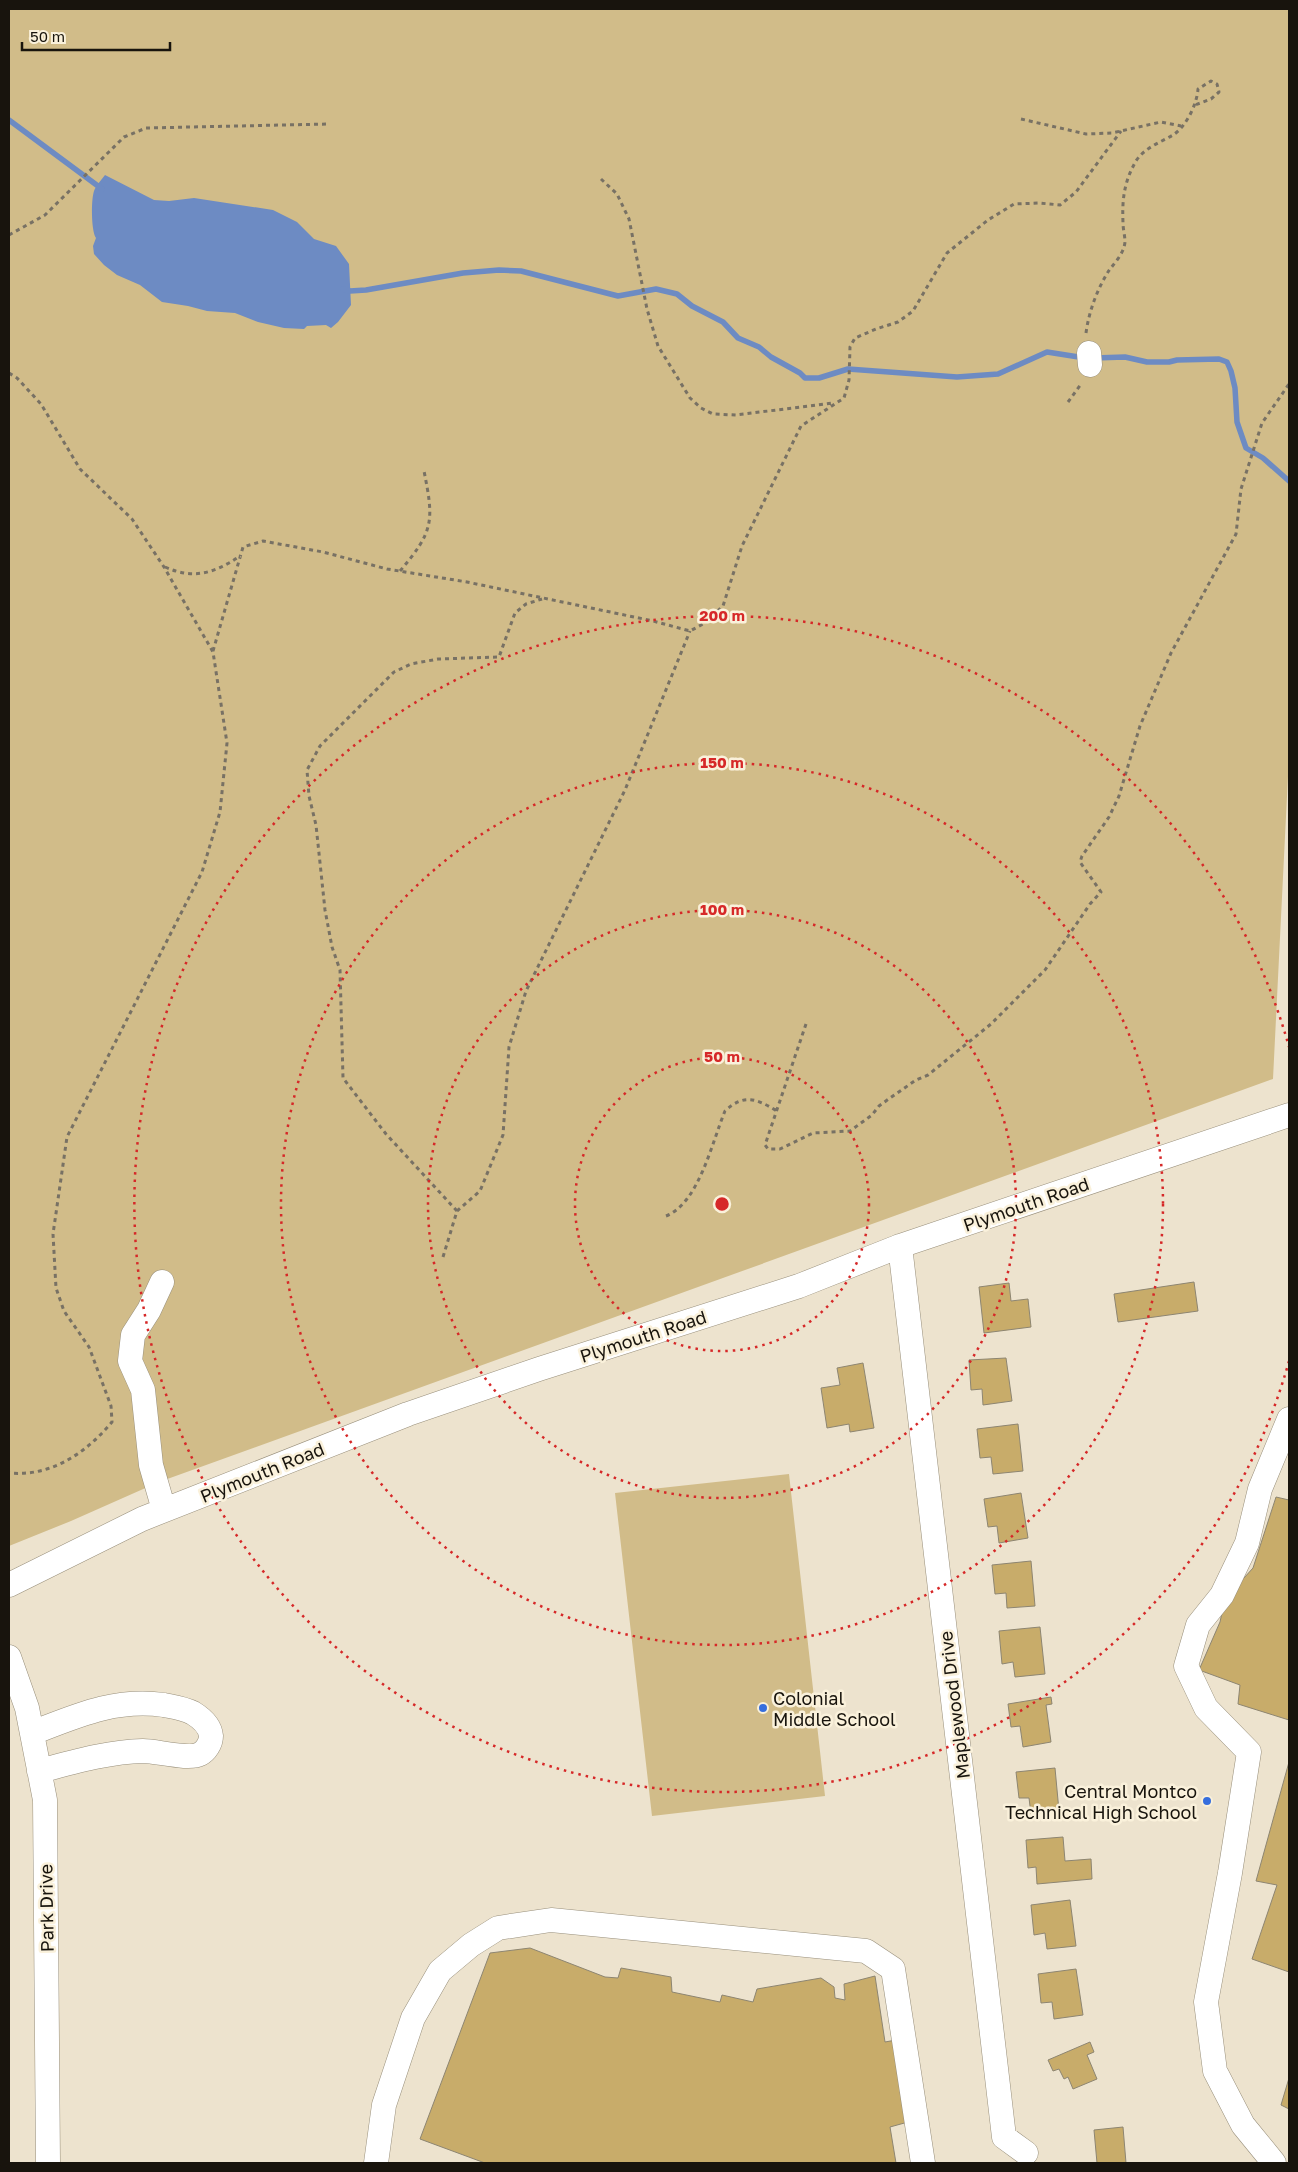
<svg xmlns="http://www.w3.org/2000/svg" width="1298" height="2172" viewBox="0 0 1298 2172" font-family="'Golos Text',sans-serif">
	<rect width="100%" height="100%" fill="#ede3ce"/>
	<path fill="#d1bc89" d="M9,9H1289V756L1273,1079L159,1482L71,1521L9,1546Z
		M789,1474L825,1796L652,1816L615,1493Z"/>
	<path fill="#6d8bc3" d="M105,175L154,200L169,201L194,198L273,210L297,222L314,239L336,246L349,264L351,305L338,322L331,328L326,325L307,326L304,329L284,328L258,322L235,313L207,311L188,306L162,302L140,285L117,275L104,265L94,254L93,246L96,238C91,231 91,200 94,191C96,186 101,180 105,175Z"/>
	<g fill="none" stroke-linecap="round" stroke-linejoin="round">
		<path stroke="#6d8bc3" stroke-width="5.5" d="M9,120L102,189
			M343,289L350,291L366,290L463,273L499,270L521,271L618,296L656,289L677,294L692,306L723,322L738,338L759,347L771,357L800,373L805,378H819L848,369L957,377L998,374L1047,352L1085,358
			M1094,358L1125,357L1147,362H1169L1177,360L1219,359L1227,362L1231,371L1235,388L1237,422L1246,448L1263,458L1289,481"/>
	</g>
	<path fill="#c8ac6a" stroke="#8d8571" d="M1194,1282L1198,1311L1118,1322L1114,1294Z
		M1009,1283L1011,1301L1028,1299L1031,1327L984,1333L979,1287Z
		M1006,1358L1012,1401L983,1405L982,1389L971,1390L969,1360Z
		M863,1363L874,1428L850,1432L849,1424L827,1428L821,1388L840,1385L837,1368Z
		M1018,1424L1023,1471L993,1474L991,1457L980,1458L977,1429Z
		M1021,1493L1028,1538L999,1543L997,1526L988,1527L984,1499Z
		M1276,1497L1289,1500V1720L1238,1704L1240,1685L1199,1670L1220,1622L1225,1599L1253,1568Z
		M1031,1561L1035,1606L1007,1608L1006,1593L995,1594L992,1565Z
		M1040,1627L1045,1674L1015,1677L1013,1662L1002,1664L999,1631Z
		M1051,1697L1052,1704L1046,1705L1051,1742L1023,1747L1020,1726L1011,1727L1008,1704Z
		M1289,1762V1972L1252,1959L1277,1885L1256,1881Z
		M1055,1768L1059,1811L1031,1814L1029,1798H1019L1016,1772Z
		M1063,1837L1065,1861L1091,1859L1092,1879L1037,1884L1036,1867L1028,1868L1026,1840Z
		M1070,1900L1076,1946L1047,1949L1045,1933L1034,1935L1031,1905Z
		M530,1948L605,1977L618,1978L621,1968L671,1977L672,1992L720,2002L722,1995L753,2002L757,1989L821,1978L834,1987L835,1998L845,2000L844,1984L875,1976L885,2042L896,2040L908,2122L890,2127L896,2163H485L420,2139L490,1953Z
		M1076,1969L1083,2015L1054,2019L1052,2002L1041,2003L1038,1974Z
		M1090,2042L1094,2052L1087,2055L1097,2079L1073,2089L1068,2077L1064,2079L1059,2069L1053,2071L1048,2060Z
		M1289,2078V2109L1281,2105Z
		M1123,2127L1126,2163H1097L1094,2130Z"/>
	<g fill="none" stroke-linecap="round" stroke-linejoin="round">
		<g stroke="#988f7b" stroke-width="25">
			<path id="minor" d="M1089,353L1090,365
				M900,1246L1004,2137L1026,2153
				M162,1282L149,1310L133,1335L130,1361L143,1390L151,1465L164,1510
				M9,1585L142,1519L408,1414L539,1369L799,1286L900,1246L1289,1115
				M9,1657L27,1708L45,1800L48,2163
				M32,1733C76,1716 115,1698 164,1705C174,1707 183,1708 193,1713C201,1718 210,1725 211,1736C211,1743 206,1751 200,1754C189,1760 157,1751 143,1751C107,1752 74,1762 39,1771
				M376,2163L384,2105L413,2018L440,1971L471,1945L498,1928L551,1920L866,1951L893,1969L923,2163
				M1274,2163L1243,2125L1215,2071L1206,2002L1230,1873L1249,1752L1206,1708L1186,1666L1198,1625L1222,1595L1247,1543L1260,1489L1289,1419"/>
		</g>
		<path stroke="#787164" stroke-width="3" stroke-dasharray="4 4" stroke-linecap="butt" d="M1021,119L1086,134L1112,133L1161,122L1181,126
			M601,179L617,194L629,219L647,309L658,346L690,398L701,408L713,414L736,415L833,403
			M9,235L45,215L124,137L146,128L328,124
			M1086,333C1089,311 1097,290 1108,272C1114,263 1124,254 1125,242C1125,236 1123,229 1123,223C1122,199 1124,182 1136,161C1144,148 1161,142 1173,135C1186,127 1197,104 1198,89L1211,81L1217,84L1219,92L1211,99L1195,105
			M9,373L17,378L41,404L80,469L132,519L164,567L213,652L227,743L220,812L202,872L67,1137L53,1234L56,1288L64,1311L89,1347L111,1406L112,1422C86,1453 51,1477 9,1473
			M1068,402L1081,384
			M165,567C194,580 215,573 240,556
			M400,571C434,531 434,521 424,471
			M213,651L243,547L263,541L323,552L387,569L467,582L653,621L690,631L705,623L723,606L742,546L801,426L844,398L849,380L850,347L855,338L876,329L898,322L913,311L947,253L988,220L1014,204L1039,203L1060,205L1076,192L1121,131
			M806,1024L765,1145L768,1149H780L813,1133L850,1131L872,1115L879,1106L890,1098L916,1080L928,1075L991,1024L1045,970L1090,904L1101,892L1080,862L1082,856L1109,817L1119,796L1140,726L1171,653L1236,534L1241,489L1262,423L1289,384
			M457,1211L386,1134L343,1078L340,970L332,947L325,910L316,825L309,796L307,770L320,746L394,672L411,664L438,659L499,657L515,613L526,604L542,599
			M666,1216C699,1203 712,1142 725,1111C744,1093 757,1099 777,1111
			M443,1257L457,1211L480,1191L503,1135L509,1047L526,991L625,790L690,631"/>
		<use href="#minor" stroke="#fff" stroke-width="24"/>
	</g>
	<g fill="none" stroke="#d62828" stroke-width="2.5" stroke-dasharray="2.5 5">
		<circle cx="722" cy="1204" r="147"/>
		<circle cx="722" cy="1204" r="294"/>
		<circle cx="722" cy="1204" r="441"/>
		<path d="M1289 1361A588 588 0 1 1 1289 1047"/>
	</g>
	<g fill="#366edd" stroke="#faf1db" stroke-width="2">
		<circle cx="763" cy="1708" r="5"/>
		<circle cx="1207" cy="1801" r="5"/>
	</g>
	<g text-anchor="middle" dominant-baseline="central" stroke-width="5" stroke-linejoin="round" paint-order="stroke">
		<g font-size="18" fill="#18140d" stroke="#faf1db">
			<text transform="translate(1026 1204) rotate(-19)">Plymouth Road</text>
			<text transform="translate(643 1336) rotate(-18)">Plymouth Road</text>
			<text transform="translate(262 1472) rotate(-22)">Plymouth Road</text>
			<text transform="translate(954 1705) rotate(-97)">Maplewood Drive</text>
			<text transform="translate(46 1908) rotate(-91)">Park Drive</text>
		</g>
		<g font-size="18" fill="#18140d" stroke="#faf1db" text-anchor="start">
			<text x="773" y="1698">Colonial<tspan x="773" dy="21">Middle School</tspan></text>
			<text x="1197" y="1791" text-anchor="end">Central Montco<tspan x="1197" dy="21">Technical High School</tspan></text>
		</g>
	</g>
	<circle cx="722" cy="1204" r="8" fill="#d62828" stroke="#faf1db" stroke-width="2.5"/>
	<g font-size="15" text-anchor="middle" font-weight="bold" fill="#d62828" stroke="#faf1db" stroke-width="5" stroke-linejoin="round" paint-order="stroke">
		<text x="722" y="621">200 m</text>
		<text x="722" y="768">150 m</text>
		<text x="722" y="915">100 m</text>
		<text x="722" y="1062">50 m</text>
	</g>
	<rect width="1298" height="2172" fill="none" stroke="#18140d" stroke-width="20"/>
	<path d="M22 42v8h148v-8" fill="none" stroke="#18140d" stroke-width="2.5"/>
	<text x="30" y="42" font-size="15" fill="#18140d" stroke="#faf1db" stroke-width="4" paint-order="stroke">50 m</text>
</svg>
